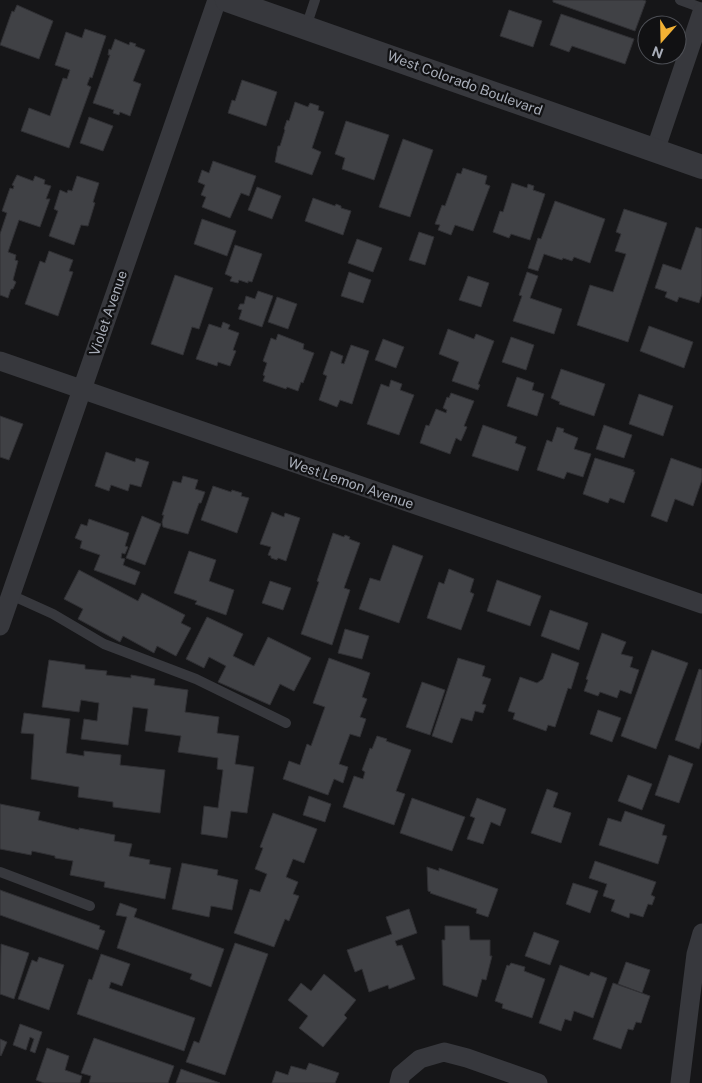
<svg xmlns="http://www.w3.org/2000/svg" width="702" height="1083" viewBox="0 0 702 1083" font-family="'Public Sans',sans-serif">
	<rect width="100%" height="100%" fill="#161618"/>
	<path fill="#404145" stroke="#303034" d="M553,0H643L646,1L635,31L553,2Z
		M17,5L53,21L39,59L0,45L12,11L14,12Z
		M509,10L542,21L533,47L500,36Z
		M561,14L634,39L625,64L572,46L569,52L550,45Z
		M85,29L106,36L92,78L90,77L87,85L91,87L69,148L21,131L29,108L50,116L63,78L67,79L70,70L55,65L66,32L82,38Z
		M115,39L129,45L130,42L136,44L135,46L145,50L133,81L141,84L130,116L120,112L119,115L113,113L114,110L93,103L110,55H108L109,49L111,50Z
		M242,80L277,92L266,126L228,113L232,100L235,101Z
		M295,102L308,107L310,103L319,106L318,110L324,112L312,148L321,152L312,175L275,162L278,146H280L285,130L284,129L287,120L289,121Z
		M89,117L113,126L103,151L80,143Z
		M346,121L389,135L374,180L342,169L345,158L335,154Z
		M403,139L433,150L410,217L379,207Z
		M213,161L256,176L249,196L241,193L230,218L202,207L206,197L201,195L205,185L198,182L202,170L209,173Z
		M463,168L487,176L485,184L490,186L473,231L455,225L451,235L438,230L440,225L435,224L442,205L445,206L457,173L461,174Z
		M17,175L33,181L35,176L45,180L44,184L51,186L46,199H50L40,227L19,220L8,252L16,255L15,260L18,261L13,280L16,282L13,289H11L8,298L0,295V234L7,213L2,211L10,188L13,189L14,186L12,185Z
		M77,176L99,183L93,202L95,203L88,226L81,225L74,245L49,236L58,211L54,209L60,190L67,193L68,190L72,191Z
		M512,183L527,188L528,184L534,186L533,190L545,194L530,240L511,234L509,238L493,232L500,211L503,212Z
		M257,187L281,196L272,219L248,210Z
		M313,198L335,206L336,204L341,206V208L351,211L343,235L305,221Z
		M555,201L605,219L590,263L574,257L572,261L563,258L562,260L544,254L538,271L528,268L538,238L541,239Z
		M624,209L667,223L628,342L577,325L590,285L613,292L626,254L615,251L621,234L616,232Z
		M202,219L236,231L227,256L194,244Z
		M696,227L702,229V294L699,303L679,297L677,302L665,297L667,292L655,288L663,264L681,270Z
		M419,232L434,237L425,265L409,260Z
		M357,239L382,248L373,272L348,263Z
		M235,245L262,254L252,282L248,281V283L239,280L238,283L230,281L232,277L225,274Z
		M49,251L73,260L69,271L73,272L58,316L25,304L40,261L45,263Z
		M349,272L371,280L363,303L341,296Z
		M527,272L538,276L530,298L562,309L554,334L513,321L522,296L519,295Z
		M175,275L213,288L199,329L192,327L183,355L151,344Z
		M468,276L489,283L481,307L459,300Z
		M258,291L273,296L262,327L239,319L242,310L238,309L240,304H244L246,296L255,299Z
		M277,297L297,304L288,329L268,322Z
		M223,322L230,325L228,329L239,333L233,350L236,351L230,366L218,362L217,366L196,359L209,324L221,328Z
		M649,326L693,342L684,368L640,351Z
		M448,329L474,339L476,334L494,341L478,384L480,385L478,390L452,381L459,362L439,354Z
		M278,334L304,344L303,349L314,353L303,383L301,382L298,391L287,387L286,389L263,381L265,376L263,375L267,363L263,361L271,338L276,340Z
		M511,337L534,345L526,370L502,362Z
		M383,339L404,347L396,368L375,360Z
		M351,345L369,351L352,404L340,400L337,407L319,400L327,376L323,374L331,351L343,356L341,363L344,364Z
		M561,369L605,384L594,416L559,404L560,402L551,398Z
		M517,377L534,383L532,390L544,394L537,416L507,406Z
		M391,380L402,384L400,390L414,395L399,435L367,424L381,384L389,387Z
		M451,393L474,401L464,426L467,427L461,441L456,438L450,454L420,443L426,425L429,426L436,409L446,413L447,410L443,408L447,397L449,398Z
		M639,394L673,406L663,436L629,424Z
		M0,416L23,424L9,460L0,457Z
		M483,425L517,437L515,443L526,447L518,471L472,456Z
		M604,425L632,435L624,458L596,449Z
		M557,427L564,429L563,432L578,438L574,449L591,454L583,477L567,472L564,479L537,470L547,440L552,442Z
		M106,452L135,462L136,458L149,462L141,487L130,484L128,491L111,485L109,491L95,486Z
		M595,458L634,470L633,472H635L624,503L610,498L608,503L583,494Z
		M671,458L702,469V480L693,506L675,499L667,522L651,516Z
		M183,476L198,480L195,489L205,492L201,503H199L188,534L163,527L162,522L164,515H162L173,481L181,483Z
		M213,486L231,492L232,490L242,493L241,496L249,498L237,533L201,520Z
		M272,512L284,517L285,513L300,518L286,561L278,558L277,560L271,558V556L268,555L271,547L260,544Z
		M142,516L161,524L145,565L126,558Z
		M89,519L129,533L125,546L128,547L125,554L122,553L121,558L125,559L123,565L140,572L135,585L94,570L100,555L80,548L82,541L75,538L81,524L87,526Z
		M333,533L344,537L345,535L350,537L349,539L360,543L344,588L350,590L332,645L301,634L319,582L317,581Z
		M393,545L423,556L399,623L359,609L370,578L380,581Z
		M189,551L216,560L209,581L234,590L226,615L195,604L197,601L174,593Z
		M449,569L474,579L470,592L474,594L461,630L427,618L439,582L444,584Z
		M79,570L138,601L142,593L185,615L181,623L191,628L176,656L157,646L154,653L123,636L120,642L78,619L83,609L64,599Z
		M497,580L541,596L530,626L487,611Z
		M270,581L291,588L283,610L262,603Z
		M550,610L588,623L579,650L541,636Z
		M207,617L243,634L233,656L254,666L268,637L311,658L294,691L280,684L270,705L218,682L226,666L209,657L204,668L186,659Z
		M345,629L369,636L362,659L338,653Z
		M602,633L626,642L621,654L633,657L630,667L639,670L631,694L620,690L617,698L600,692L598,696L584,691L588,680L586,679Z
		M652,650L688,663L656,749L621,736Z
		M552,653L579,663L571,689L568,688L555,727L548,725L546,731L513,719L515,713L508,711L520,677L537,683L543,679Z
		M329,658L370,673L362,697L367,699L360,717L366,719L360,737L350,734L339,764L348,767L343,783L334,779L328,795L283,779L289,761L300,765L307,744L311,746L325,707L313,703Z
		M458,658L485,666L482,676L491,679L482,704L486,705L483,713L475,711L472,721L461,718L452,743L432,736Z
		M49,660L85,665V669L107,671L106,675L131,678V675L155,679L154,685L188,690L185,712L219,717L217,733L239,736L235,764L254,767L247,813L231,811L227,838L201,834L204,806L218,808L223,770L217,769L218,758L178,752L181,736L145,731L148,709L133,707L128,745L81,739L84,719L97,721L99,703L81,700L79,712L42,707Z
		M699,669L702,670V740L699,749L675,740Z
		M422,682L445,690L430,735L406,727Z
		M598,710L621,718L612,742L590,734Z
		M24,713L70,719L66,753L84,756V751L121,755L120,765L165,770L160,813L113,807V802L78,797L79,787L31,779L34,734L21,733Z
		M377,736L387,739L386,741L411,750L396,791L405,794L394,825L343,807L354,776L363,779L365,772L362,770L370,748L372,749Z
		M669,755L693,764L679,803L655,795Z
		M628,775L652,784L642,810L618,801Z
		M547,789L558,793L553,807L571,813L561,843L531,833Z
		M309,796L331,804L325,822L303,815Z
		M412,798L465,817L452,851L400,833Z
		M477,798L506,809L500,826L491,822L483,844L467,839L475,818L470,816Z
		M0,804L40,812L38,820L79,830V828L115,835L114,841L132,844L129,856L150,860L149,864L171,868L165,899L104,887L105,882L70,875L73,861L55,858V856L32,851L31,855L0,849Z
		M625,811L665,825L662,835L667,836L658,864L599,845L608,818L621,822Z
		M273,813L317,829L304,863L293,859L286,877L298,882L293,894L299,896L289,921L285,919L274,947L234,933L250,889L260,892L267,874L255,869L263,848L260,847Z
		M595,861L656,882L651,895L655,897L652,905L648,904L643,917L630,913L629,918L611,911L615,900L603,896L607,884L589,878Z
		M182,863L218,870L217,875L238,880L232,910L211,906L209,917L172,909Z
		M427,867L439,871V868L498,889L488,917L476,913L477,909L430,893L431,892L428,891Z
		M573,883L598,891L590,913L566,904Z
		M0,890L100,926L99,929L105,931L98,950L0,915Z
		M120,903L137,909L134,917L224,949L211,987L190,979L192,974L117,948L127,917L116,915Z
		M409,909L417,933L395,941L397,946L402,945L415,979L389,989L388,985L369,992L362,969L355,972L347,950L392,934L386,917Z
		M445,926H469L470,940H490V956H492L486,980L482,979L477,997L443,985L442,940H445Z
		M534,932L559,941L550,965L525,956Z
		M235,943L268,954L225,1075L186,1062L194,1041L199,1043Z
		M1,944L29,953L14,999L0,994Z
		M101,954L130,964L122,986L111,982L109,988L195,1018L184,1051L77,1014L89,979L92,980Z
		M39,957L64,965L49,1010L18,999L32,960L37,962Z
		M626,962L650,970L642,993L618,984Z
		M511,963L525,967L524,971L545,979L532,1018L502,1008L503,1004L495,1001L507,965L509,966Z
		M560,965L589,976L591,972L607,978L593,1018L574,1011L571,1021L565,1019L561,1031L539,1023Z
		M324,974L356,1000L344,1015L347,1018L323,1047L299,1028L308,1016L288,1000L301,983L311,991Z
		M613,983L650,996L641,1023L636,1022L633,1030L628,1029L621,1049L593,1039Z
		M20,1024L42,1032L35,1053L30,1051L34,1039L30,1037L26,1050L13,1045Z
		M94,1038L174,1066L168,1083H89L91,1076L81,1073Z
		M0,1039L7,1042L1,1056L0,1055Z
		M47,1048L69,1056L65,1070L82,1076L80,1083H44L36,1080Z
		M309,1063L339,1073L335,1083H272L276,1071L288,1075L291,1066L306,1070Z
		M181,1069L220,1083H176Z"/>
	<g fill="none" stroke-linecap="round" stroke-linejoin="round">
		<path stroke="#37383d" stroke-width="10" d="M680,0L702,8
			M306,27L315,0
			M11,595L53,614L104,644L196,679L286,723
			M0,872L90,906"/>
		<path stroke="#37383d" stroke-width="19" d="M655,151L702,12
			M0,361L702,604
			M0,626L217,0
			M399,1083L401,1075L420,1059L444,1052L467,1058L538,1083
			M680,1083L696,954L702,933"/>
		<path stroke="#37383d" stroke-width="24" d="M227,0L702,167"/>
	</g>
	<g text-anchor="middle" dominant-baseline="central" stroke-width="4.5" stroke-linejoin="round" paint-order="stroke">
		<g font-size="14" fill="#a8adb8" stroke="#111113">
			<text transform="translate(465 83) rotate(20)">West Colorado Boulevard</text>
			<text transform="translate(108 313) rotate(-71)">Violet Avenue</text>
			<text transform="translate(351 483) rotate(19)">West Lemon Avenue</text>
		</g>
	</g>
	<g transform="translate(662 40) rotate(200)"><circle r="24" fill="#111113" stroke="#4d4f55"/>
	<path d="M0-4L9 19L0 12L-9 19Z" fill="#f2b134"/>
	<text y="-8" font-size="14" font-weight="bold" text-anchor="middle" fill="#a8adb8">N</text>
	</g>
</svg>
